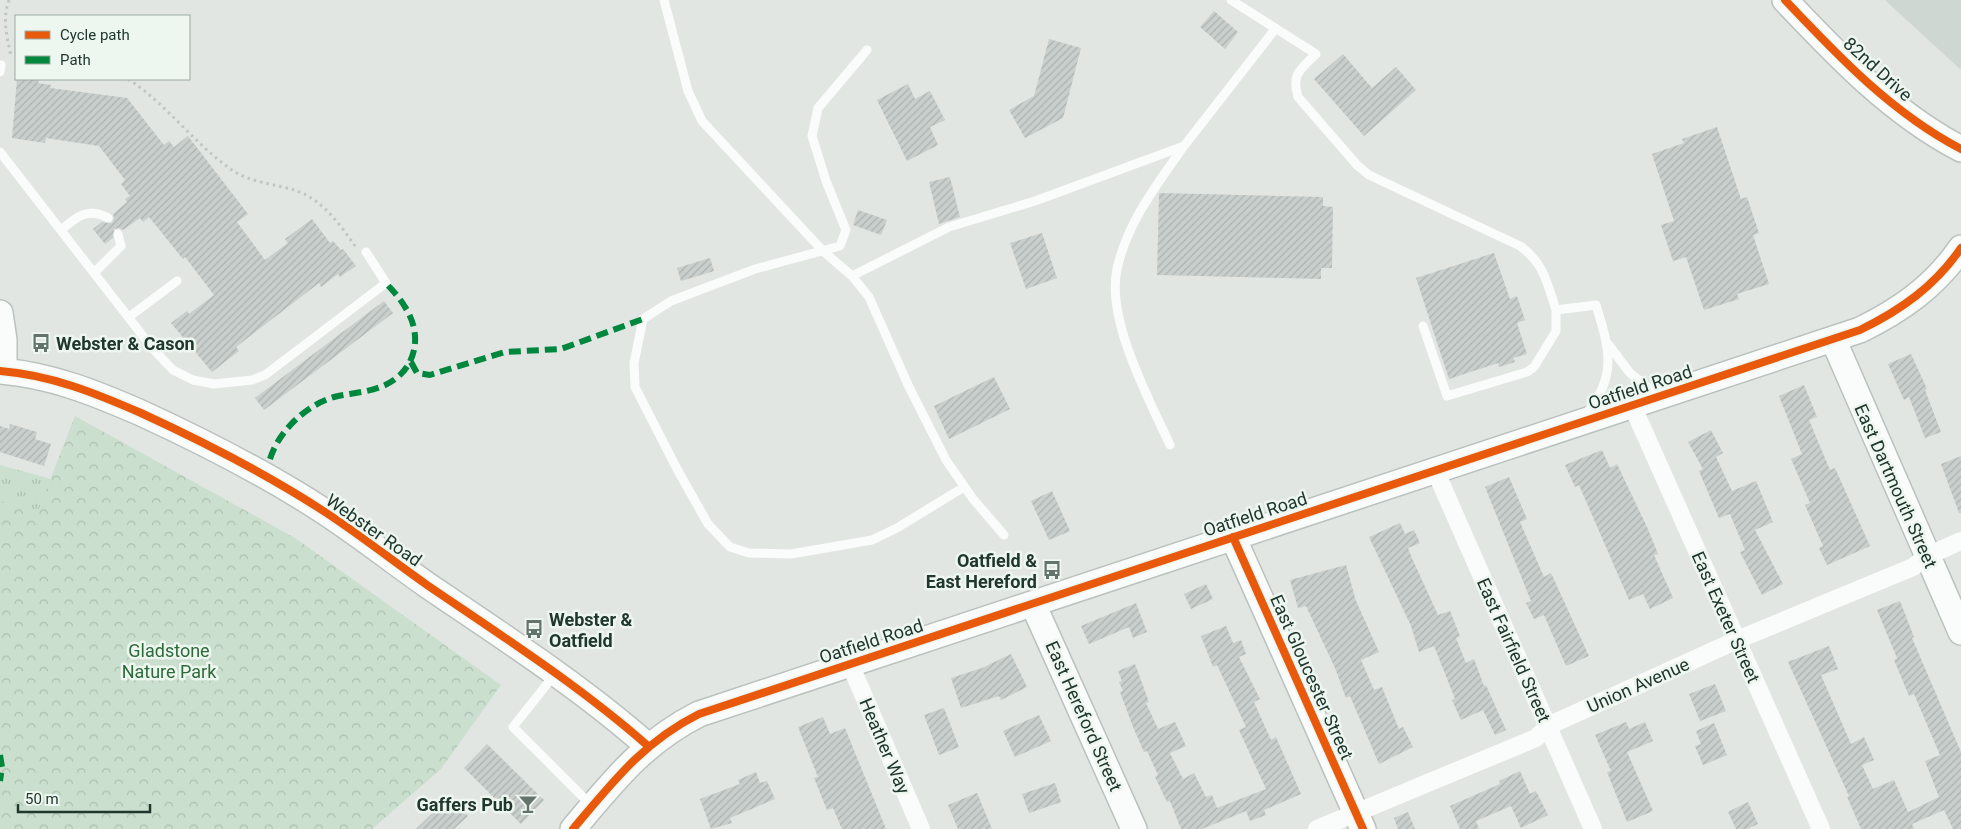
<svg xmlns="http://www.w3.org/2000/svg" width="1961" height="829" viewBox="0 0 1961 829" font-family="Roboto,sans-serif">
	<defs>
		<pattern id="grass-tufts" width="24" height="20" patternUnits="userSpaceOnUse" patternTransform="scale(1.25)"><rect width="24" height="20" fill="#cadfcd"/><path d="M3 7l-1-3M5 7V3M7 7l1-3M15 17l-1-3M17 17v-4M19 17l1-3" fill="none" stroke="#adc0b0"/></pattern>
		<pattern id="park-crowns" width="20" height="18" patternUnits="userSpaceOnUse" patternTransform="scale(1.25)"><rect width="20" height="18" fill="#cadfcd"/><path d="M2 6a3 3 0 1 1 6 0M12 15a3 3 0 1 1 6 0" fill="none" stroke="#adc0b0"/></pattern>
		<pattern id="building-hatch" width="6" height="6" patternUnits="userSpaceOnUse" patternTransform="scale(1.25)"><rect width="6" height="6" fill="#c9cfcc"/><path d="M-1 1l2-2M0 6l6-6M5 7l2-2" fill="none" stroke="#acb2b0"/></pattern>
	</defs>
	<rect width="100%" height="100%" fill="#e1e6e3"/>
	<path fill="#ced7d2" d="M1885,0H1961V69H1960Z"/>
	<path fill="url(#grass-tufts)" d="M0,465L58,481L0,700Z"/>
	<path fill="url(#park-crowns)" d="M75,416L295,538L501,685L441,769L372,829H0V501L38,511Z"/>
	<path fill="url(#building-hatch)" d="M1214,11L1238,32L1225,49L1200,27Z
		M1049,39L1081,48L1063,118L1025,138L1009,110L1034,96Z
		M1343,54L1372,88L1396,67L1416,90L1364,136L1314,79Z
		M17,79H39L38,83L51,85L50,88L127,98L164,145L169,141L174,147L188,136L248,214L237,222L265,260L288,243L285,239L312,219L330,243L333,241L341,250L343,249L356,266L340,277L338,274L321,287L319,283L236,347L239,351L212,372L171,323L187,311L189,314L214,295L185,257L183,259L149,217L143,222L140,218L123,230L119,228L114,229L113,238L105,244L93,229L102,222L112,223L114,218L113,214L127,202L125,199L130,196L121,184L125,180L99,146L46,138L45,143L12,138Z
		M908,84L915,99L930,91L945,120L930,127L938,145L907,161L877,100Z
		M1717,127L1741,199L1747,197L1759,233L1753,235L1769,284L1737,294L1739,299L1704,310L1686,257L1673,261L1661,225L1674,221L1652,154L1684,143L1682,139Z
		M950,177L960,217L939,224L929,182Z
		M1159,193L1323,197V206L1333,207L1332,268H1321V279L1157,275Z
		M858,210L887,220L881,235L853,225Z
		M1042,233L1057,278L1026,289L1010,243Z
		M1494,253L1510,299L1517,296L1525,320L1517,323L1527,354L1513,358L1515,362L1499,367L1498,363L1449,379L1416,278Z
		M710,258L714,271L681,281L677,268Z
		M384,301L393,313L264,410L255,398Z
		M1911,354L1927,389L1925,390L1941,432L1925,438L1909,397L1904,400L1888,364Z
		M994,377L1010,409L949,439L934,406Z
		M1804,385L1817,417L1809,420L1830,470L1835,468L1870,546L1827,565L1819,548L1823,546L1805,505L1810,503L1791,459L1802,454L1779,396Z
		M10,424L37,432L35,439L51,444L44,466L0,452V426L9,429Z
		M1711,430L1723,453L1716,457L1732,491L1756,481L1773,522L1755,530L1783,584L1762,595L1740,552L1745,550L1730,514L1719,518L1699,471L1703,469L1688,442Z
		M1602,450L1610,468L1617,464L1647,527L1658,554L1654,555L1673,598L1650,609L1643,594L1629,600L1579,485L1575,487L1565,465Z
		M1961,456V513H1959L1941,464Z
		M1509,477L1527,519L1520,522L1544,577L1551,573L1589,656L1566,666L1544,615L1534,619L1526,603L1531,601L1485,487Z
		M1052,491L1070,531L1049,540L1031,501Z
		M1400,523L1405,534L1414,530L1420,543L1408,548L1411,556L1438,615L1450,611L1460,636L1456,638L1466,663L1474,659L1484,686L1486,685L1506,730L1495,735L1483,710L1461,720L1452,700L1455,699L1434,646L1419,652L1411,626L1369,537Z
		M1346,565L1356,601L1379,652L1361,660L1374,690L1382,687L1399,729L1403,727L1413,747L1379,764L1350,696L1346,698L1335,668L1306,606L1298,608L1290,580Z
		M1206,584L1213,599L1191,609L1184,594Z
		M1900,601L1914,637L1912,638L1961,752V829H1953L1944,810L1912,824L1914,829H1861L1847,797L1849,796L1788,662L1829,646L1838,669L1821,675L1851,744L1864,737L1874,760L1862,765L1873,789L1894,780L1908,812L1939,797L1925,761L1940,755L1914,694L1909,696L1894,660L1897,658L1877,610Z
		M1136,603L1147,632L1133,638L1129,627L1089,644L1081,626Z
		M1226,626L1233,643L1241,640L1246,654L1239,657L1260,699L1254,702L1271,740L1276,737L1301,794L1264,810L1266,815L1250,821L1246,811L1202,829H1181L1170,801L1167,802L1155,777L1158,775L1147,751L1144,752L1133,727L1120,692L1123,691L1119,682L1122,681L1118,671L1135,664L1149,702L1146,703L1158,729L1175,722L1186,746L1170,753L1183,779L1194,773L1206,797L1212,795L1217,808L1266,789L1239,730L1246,727L1217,665L1213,667L1201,636Z
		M1011,654L1027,687L1001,700L999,696L961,708L951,678L982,668Z
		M1715,684L1726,711L1700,721L1689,694Z
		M944,708L959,747L939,755L924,715Z
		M1039,715L1051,741L1015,757L1003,731Z
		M823,717L830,734L845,728L886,829H842L833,808L827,810L814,778L818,777L798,727Z
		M1626,722L1629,729L1645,722L1653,741L1627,752L1653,811L1627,822L1607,772L1611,771L1595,735Z
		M1714,723L1727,755L1703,765L1695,746L1701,744L1696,731Z
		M487,744L544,800L521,824L464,768Z
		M1520,771L1530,794L1536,791L1548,815L1521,828L1511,806L1476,821L1479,829H1460L1450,806L1500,784L1499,781Z
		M756,772L760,783L767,781L775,799L730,818L732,823L711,829L700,799L740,784L738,780Z
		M1055,783L1061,802L1029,813L1022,794Z
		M977,793L992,829H958L948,805Z
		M449,797L468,816L454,829H416Z
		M1748,802L1758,824L1747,829H1736L1728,812Z
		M1408,812L1415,829H1398L1394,818Z"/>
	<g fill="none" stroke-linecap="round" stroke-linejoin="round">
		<g stroke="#bac2be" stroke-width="28">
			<path id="secondary" d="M1785,0C1838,56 1892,113 1961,149
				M0,313L4,340V371
				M1833,339L1961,632
				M0,371C51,375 95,393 141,413C204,442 267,474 325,512C360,535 393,561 427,585C502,636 580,686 648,746
				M1233,537L1363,829
				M1033,604L1134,829
				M573,829C612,783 643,742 699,714L1860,330C1901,310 1935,286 1961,248"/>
		</g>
		<path stroke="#bfc6c3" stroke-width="3" stroke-dasharray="2.5 4" stroke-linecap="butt" d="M9,0C2,19 7,37 11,56
			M128,79C167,104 194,144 232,170C249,182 274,184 294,190C321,198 339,223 355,246"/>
		<path stroke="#fafbfb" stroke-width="9" d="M664,0L688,91L702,121L823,251L852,276L869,297L909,387L946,460L973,499L1004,535
			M1231,0L1316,54C1300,70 1291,74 1298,97L1357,165L1369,175L1520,246C1544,263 1547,283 1556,310L1596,305C1609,347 1618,377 1586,414
			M867,50L818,108L812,136L826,181L846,230L840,246L755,269L671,301L643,319L634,363L635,387L677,469L708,524L730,547L749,553L791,554L872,540L897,528L964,487
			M0,72L1,65
			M0,152L153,349L173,370L193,380L214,384L252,380L265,375L386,283L366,252
			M61,230C76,217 88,207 108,218
			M94,273L121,246L118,234
			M852,276L949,227L1035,201L1184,146L1276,28
			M129,317L177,281
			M1423,326L1447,396L1527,372L1534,367L1556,331V310
			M1608,344L1630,373L1656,394
			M1170,445C1149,399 1106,320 1117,269C1127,223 1157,184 1184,146
			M555,674L513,727L592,806"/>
		<path stroke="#fafbfb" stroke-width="18" d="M1632,405L1821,829
			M1435,470L1593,829
			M850,664L921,829
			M1317,829L1536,738L1548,726L1737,640L1913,567L1927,556L1961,541"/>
		<use href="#secondary" stroke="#fafbfb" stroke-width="25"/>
		<path stroke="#00873e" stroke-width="6" stroke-dasharray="12 6" stroke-linecap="butt" d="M411,362L417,373L430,375L505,352L561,349L643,319
			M270,459C279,430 308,403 338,396C353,393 369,392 383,386C416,372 424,336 405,307C400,298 392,290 386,283
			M0,755L2,767L0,781"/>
		<g stroke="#eef6f0" stroke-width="11">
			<path id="cycleway" d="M1785,0C1838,56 1892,113 1961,149
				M0,371C51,375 95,393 141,413C204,442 267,474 325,512C360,535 393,561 427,585C502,636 580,686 648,746
				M1233,537L1363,829
				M573,829C612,783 643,742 699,714L1860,330C1901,310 1935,286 1961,248"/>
		</g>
		<use href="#cycleway" stroke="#e8590c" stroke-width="8"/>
	</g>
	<defs>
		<g id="bus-bare" transform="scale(1.5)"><path d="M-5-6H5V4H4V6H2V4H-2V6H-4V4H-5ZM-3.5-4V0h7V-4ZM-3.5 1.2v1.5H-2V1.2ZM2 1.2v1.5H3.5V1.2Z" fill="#64746d" stroke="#eef6f0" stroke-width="2.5" paint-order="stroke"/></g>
		<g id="bar-bare" transform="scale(1.5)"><path d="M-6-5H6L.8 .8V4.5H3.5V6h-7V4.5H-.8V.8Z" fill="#64746d" stroke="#eef6f0" stroke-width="2.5" paint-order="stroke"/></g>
	</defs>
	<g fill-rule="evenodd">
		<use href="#bus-bare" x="41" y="343"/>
		<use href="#bus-bare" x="1052" y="570"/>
		<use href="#bus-bare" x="534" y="629"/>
		<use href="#bar-bare" x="528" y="804"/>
	</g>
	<g text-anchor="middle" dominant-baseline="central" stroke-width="5" stroke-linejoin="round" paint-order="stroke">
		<g font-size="18" fill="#20372d" stroke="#eef6f0">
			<text transform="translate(1878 69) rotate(42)">82nd Drive</text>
			<text transform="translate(1640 387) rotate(-18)">Oatfield Road</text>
			<text transform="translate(1896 486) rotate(66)">East Dartmouth Street</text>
			<text transform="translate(1255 514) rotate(-18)">Oatfield Road</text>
			<text transform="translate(374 530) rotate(35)">Webster Road</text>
			<text transform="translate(1726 617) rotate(66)">East Exeter Street</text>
			<text transform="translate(871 641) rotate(-18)">Oatfield Road</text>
			<text transform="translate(1514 650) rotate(66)">East Fairfield Street</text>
			<text transform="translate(1312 677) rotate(66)">East Gloucester Street</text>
			<text transform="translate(1638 685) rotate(-24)">Union Avenue</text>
			<text transform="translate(1084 716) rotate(66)">East Hereford Street</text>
			<text transform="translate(885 746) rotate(67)">Heather Way</text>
		</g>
		<g font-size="18" font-weight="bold" fill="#20372d" stroke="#eef6f0" text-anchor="start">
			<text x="56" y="343">Webster &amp; Cason</text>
			<text x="1037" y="560" text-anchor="end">Oatfield &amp;<tspan x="1037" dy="21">East Hereford</tspan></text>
			<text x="549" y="619">Webster &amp;<tspan x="549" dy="21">Oatfield</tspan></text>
			<text x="513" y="804" text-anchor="end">Gaffers Pub</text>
		</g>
		<g font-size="18" fill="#2d6b3b" stroke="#eef6f0">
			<text x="169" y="650">Gladstone<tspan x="169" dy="21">Nature Park</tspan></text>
		</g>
	</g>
	<rect x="15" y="15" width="175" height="65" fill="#eef6f0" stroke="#9caaa2"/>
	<rect x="25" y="31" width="25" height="8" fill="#e8590c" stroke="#9caaa2"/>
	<text x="60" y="40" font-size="15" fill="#20372d">Cycle path</text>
	<rect x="25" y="56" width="25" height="8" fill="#00873e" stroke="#9caaa2"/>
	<text x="60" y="65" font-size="15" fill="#20372d">Path</text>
	<path d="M18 804v8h132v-8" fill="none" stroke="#20372d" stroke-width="2.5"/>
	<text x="25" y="804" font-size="15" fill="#20372d" stroke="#eef6f0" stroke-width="4" paint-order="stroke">50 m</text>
</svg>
